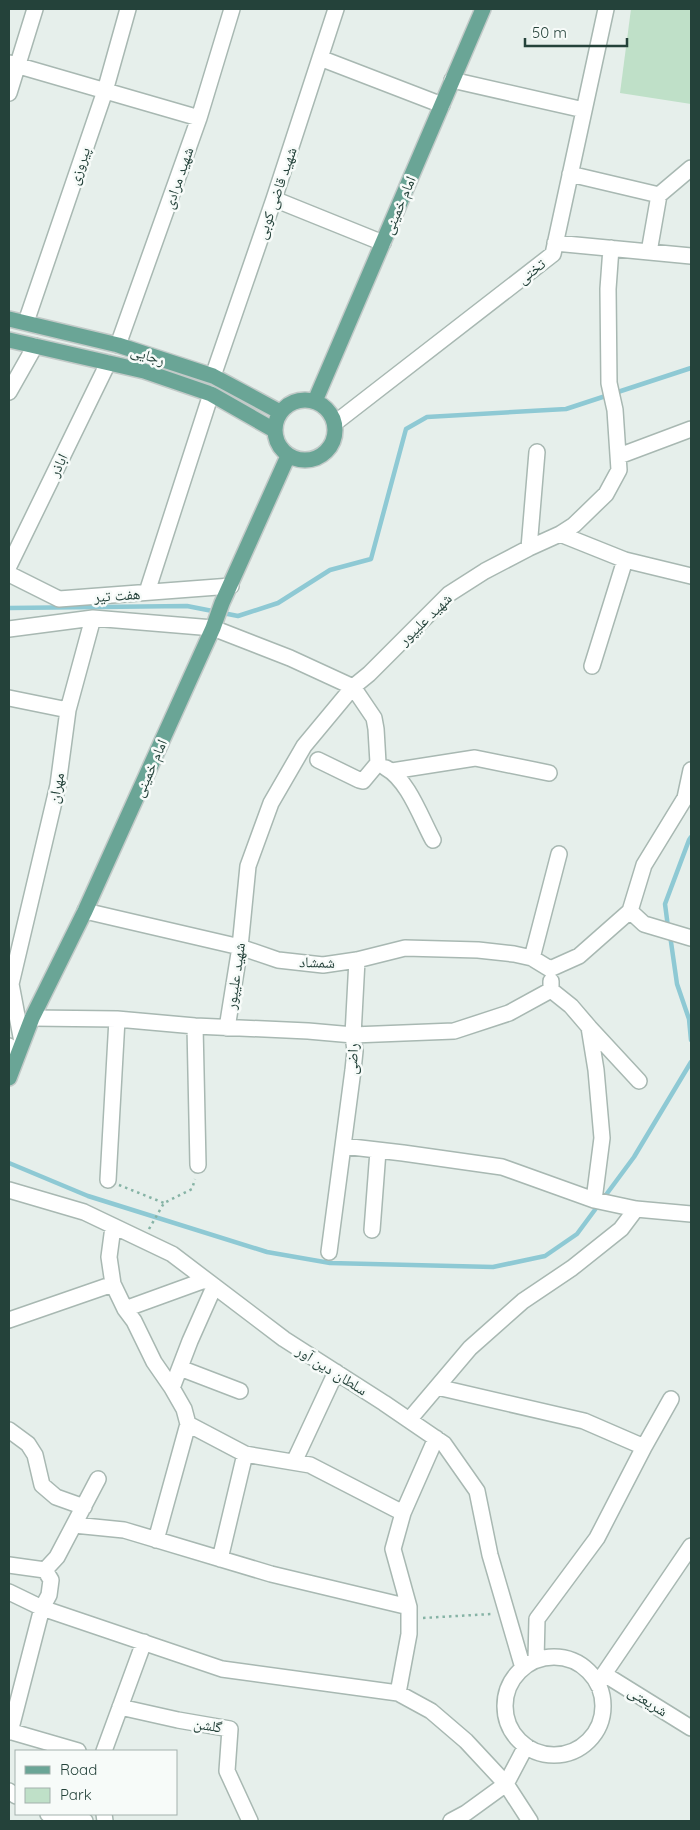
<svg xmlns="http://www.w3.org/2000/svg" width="700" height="1830" viewBox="0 0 700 1830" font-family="Quicksand,'Noto Naskh Arabic',sans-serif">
	<rect width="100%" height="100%" fill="#e6efeb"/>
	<path fill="#bfe0c8" d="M631,9H691V104L620,93Z"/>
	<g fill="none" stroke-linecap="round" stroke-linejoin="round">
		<path stroke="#8ec9d4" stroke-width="4.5" d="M9,608L187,606L238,616L278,603L330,570L371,559L406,429L427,417L566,409L691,368
			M668,927L665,904L689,840L691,837
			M670,935L677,984L689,1019L691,1040
			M9,1163L88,1196L267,1252L330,1263L493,1267L545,1256L577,1234L634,1157L691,1062"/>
		<g stroke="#a8b8b2" stroke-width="18">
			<path id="minor" d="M320,58L442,105
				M9,63L199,118
				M452,80L584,110
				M9,93L35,9
				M570,174L659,195
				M274,199L383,243
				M555,243L691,256
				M649,252L659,195L691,168
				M26,322L105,91L128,9
				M118,345L199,118L232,9
				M213,376L274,199L336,9
				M9,392L35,346
				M335,423L553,254L606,9
				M619,456L691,429
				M560,534L625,560L691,576
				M529,548L537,452
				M9,566L108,363
				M9,574L59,599L231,586
				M147,592L211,394
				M93,618L213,628L290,658L353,687L374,718L376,729L378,763L363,781L359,780L318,760
				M9,629L93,618L68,710L58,785L11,984L22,1042
				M592,666L625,560
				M9,698L68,710
				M386,768C408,780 421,818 433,840
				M392,771L475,758L549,773
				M85,911L240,947L278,960L323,965L357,960L405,948L478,950L514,954L532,958L550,969
				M630,911L644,865L685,798L691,770
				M630,911L644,924L691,938
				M532,958L559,854
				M550,969L579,956L630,911
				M551,981V990L571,1006L589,1027L596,1070L602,1138L594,1200
				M32,1018L117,1019L195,1026L308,1031L353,1035L454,1031L509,1013L551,990
				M195,1026L198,1165
				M589,1027L639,1081
				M227,1028L240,947L248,866L271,803L304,746L353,687L369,674L449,594L485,571L529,548L560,534L574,525L606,494L619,470L615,410L609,383L608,289L611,248
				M9,1046L16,1058
				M343,1146L403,1153L502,1167L594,1200L636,1209L691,1214
				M108,1180L117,1019
				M9,1190L84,1212L172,1254L284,1339L384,1403L444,1444L477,1491L490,1555L523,1668
				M113,1227L109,1257L113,1284L125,1309L134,1321L154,1362L172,1388
				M372,1230L378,1151
				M329,1252L353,1070L355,1051L353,1035L357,960
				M125,1309L205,1280
				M9,1320L113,1284
				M180,1368L240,1391
				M437,1387L584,1421L644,1447
				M409,1420L470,1348L523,1301L572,1268L621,1229L636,1209
				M188,1424L245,1454L310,1465L403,1513
				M9,1430L28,1444L35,1455L42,1485L56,1497L84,1507
				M294,1462L336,1372
				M74,1525L124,1530L271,1574L409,1607
				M156,1540L188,1424L184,1409L172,1388L190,1341L214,1287
				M220,1559L245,1454
				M9,1565L45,1570L51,1580L49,1595L42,1608L9,1592
				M45,1570L57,1557L98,1479
				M505 1706a49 49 0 1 1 98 0a49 49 0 1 1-98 0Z
				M536,1660L537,1619L597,1538L644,1447L671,1399
				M604,1674L691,1728
				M598,1685L604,1674L691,1546
				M398,1693L409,1634V1607L393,1549L403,1513L436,1438
				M120,1707L178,1720L230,1729L227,1771L250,1821
				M9,1731L78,1751
				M10,1732L42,1608L222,1669L398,1693L431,1711L466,1741L506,1784L530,1821
				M104,1751L144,1642
				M9,1791L16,1796
				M48,1814L85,1821
				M104,1814L105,1821
				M451,1821L466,1813L506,1784L526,1746"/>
		</g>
		<g stroke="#c2cac8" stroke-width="18">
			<path id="major" d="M9,319L118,345L213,376L280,412
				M9,340L144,371L211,394L274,430
				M275 430a30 30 0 1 1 60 0a30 30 0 1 1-60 0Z
				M315,401L483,9
				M9,1078L32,1018L85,911L213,628L222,603L288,456"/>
		</g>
		<path stroke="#86b3a5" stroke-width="2.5" stroke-dasharray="2.5 4" stroke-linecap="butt" d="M119,1185L164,1203
			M149,1229L164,1203L192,1189L195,1179
			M423,1618L492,1614"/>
		<use href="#minor" stroke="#fff" stroke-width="15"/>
		<use href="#major" stroke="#6aa596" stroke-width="15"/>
	</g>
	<g text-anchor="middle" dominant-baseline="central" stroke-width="5" stroke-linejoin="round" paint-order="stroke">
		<g font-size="15" fill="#24423a" stroke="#f7fbf9">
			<text transform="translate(79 166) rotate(-71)">پیروزی</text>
			<text transform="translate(178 178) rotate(-71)">شهید مرادی</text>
			<text transform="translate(276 193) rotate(-71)">شهید قاضی کوبی</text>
			<text transform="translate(399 205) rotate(-67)">امام خمینی</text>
			<text transform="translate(531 271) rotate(-38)">تختی</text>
			<text transform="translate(148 355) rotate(18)">رجایی</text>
			<text transform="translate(58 465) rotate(-64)">اباذر</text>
			<text transform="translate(117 595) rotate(-4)">هفت تیر</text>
			<text transform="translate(425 619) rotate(-44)">شهید علیپور</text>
			<text transform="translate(150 768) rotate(-66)">امام خمینی</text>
			<text transform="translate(56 788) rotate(-79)">مهران</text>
			<text transform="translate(317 962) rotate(1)">شمشاد</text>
			<text transform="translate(235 976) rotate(-82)">شهید علیپور</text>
			<text transform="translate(352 1059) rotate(-88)">راضی</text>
			<text transform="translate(332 1370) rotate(32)">سلطان دین آور</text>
			<text transform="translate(648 1701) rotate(32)">شریعتی</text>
			<text transform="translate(208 1725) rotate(9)">گلشن</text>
		</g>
	</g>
	<rect width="700" height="1830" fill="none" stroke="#24423a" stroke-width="20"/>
	<rect x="15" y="1750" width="162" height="65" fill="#f7fbf9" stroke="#a3b1ad"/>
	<rect x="25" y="1766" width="25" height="8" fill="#6aa596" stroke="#a3b1ad"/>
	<text x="60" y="1775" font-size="15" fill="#24423a">Road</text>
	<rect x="25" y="1788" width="25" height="15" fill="#bfe0c8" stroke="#a3b1ad"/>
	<text x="60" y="1800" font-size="15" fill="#24423a">Park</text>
	<path d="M525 38v8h102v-8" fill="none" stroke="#24423a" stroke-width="2.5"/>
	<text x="532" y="38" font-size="15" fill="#24423a" stroke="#f7fbf9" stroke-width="4" paint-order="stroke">50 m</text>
</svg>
